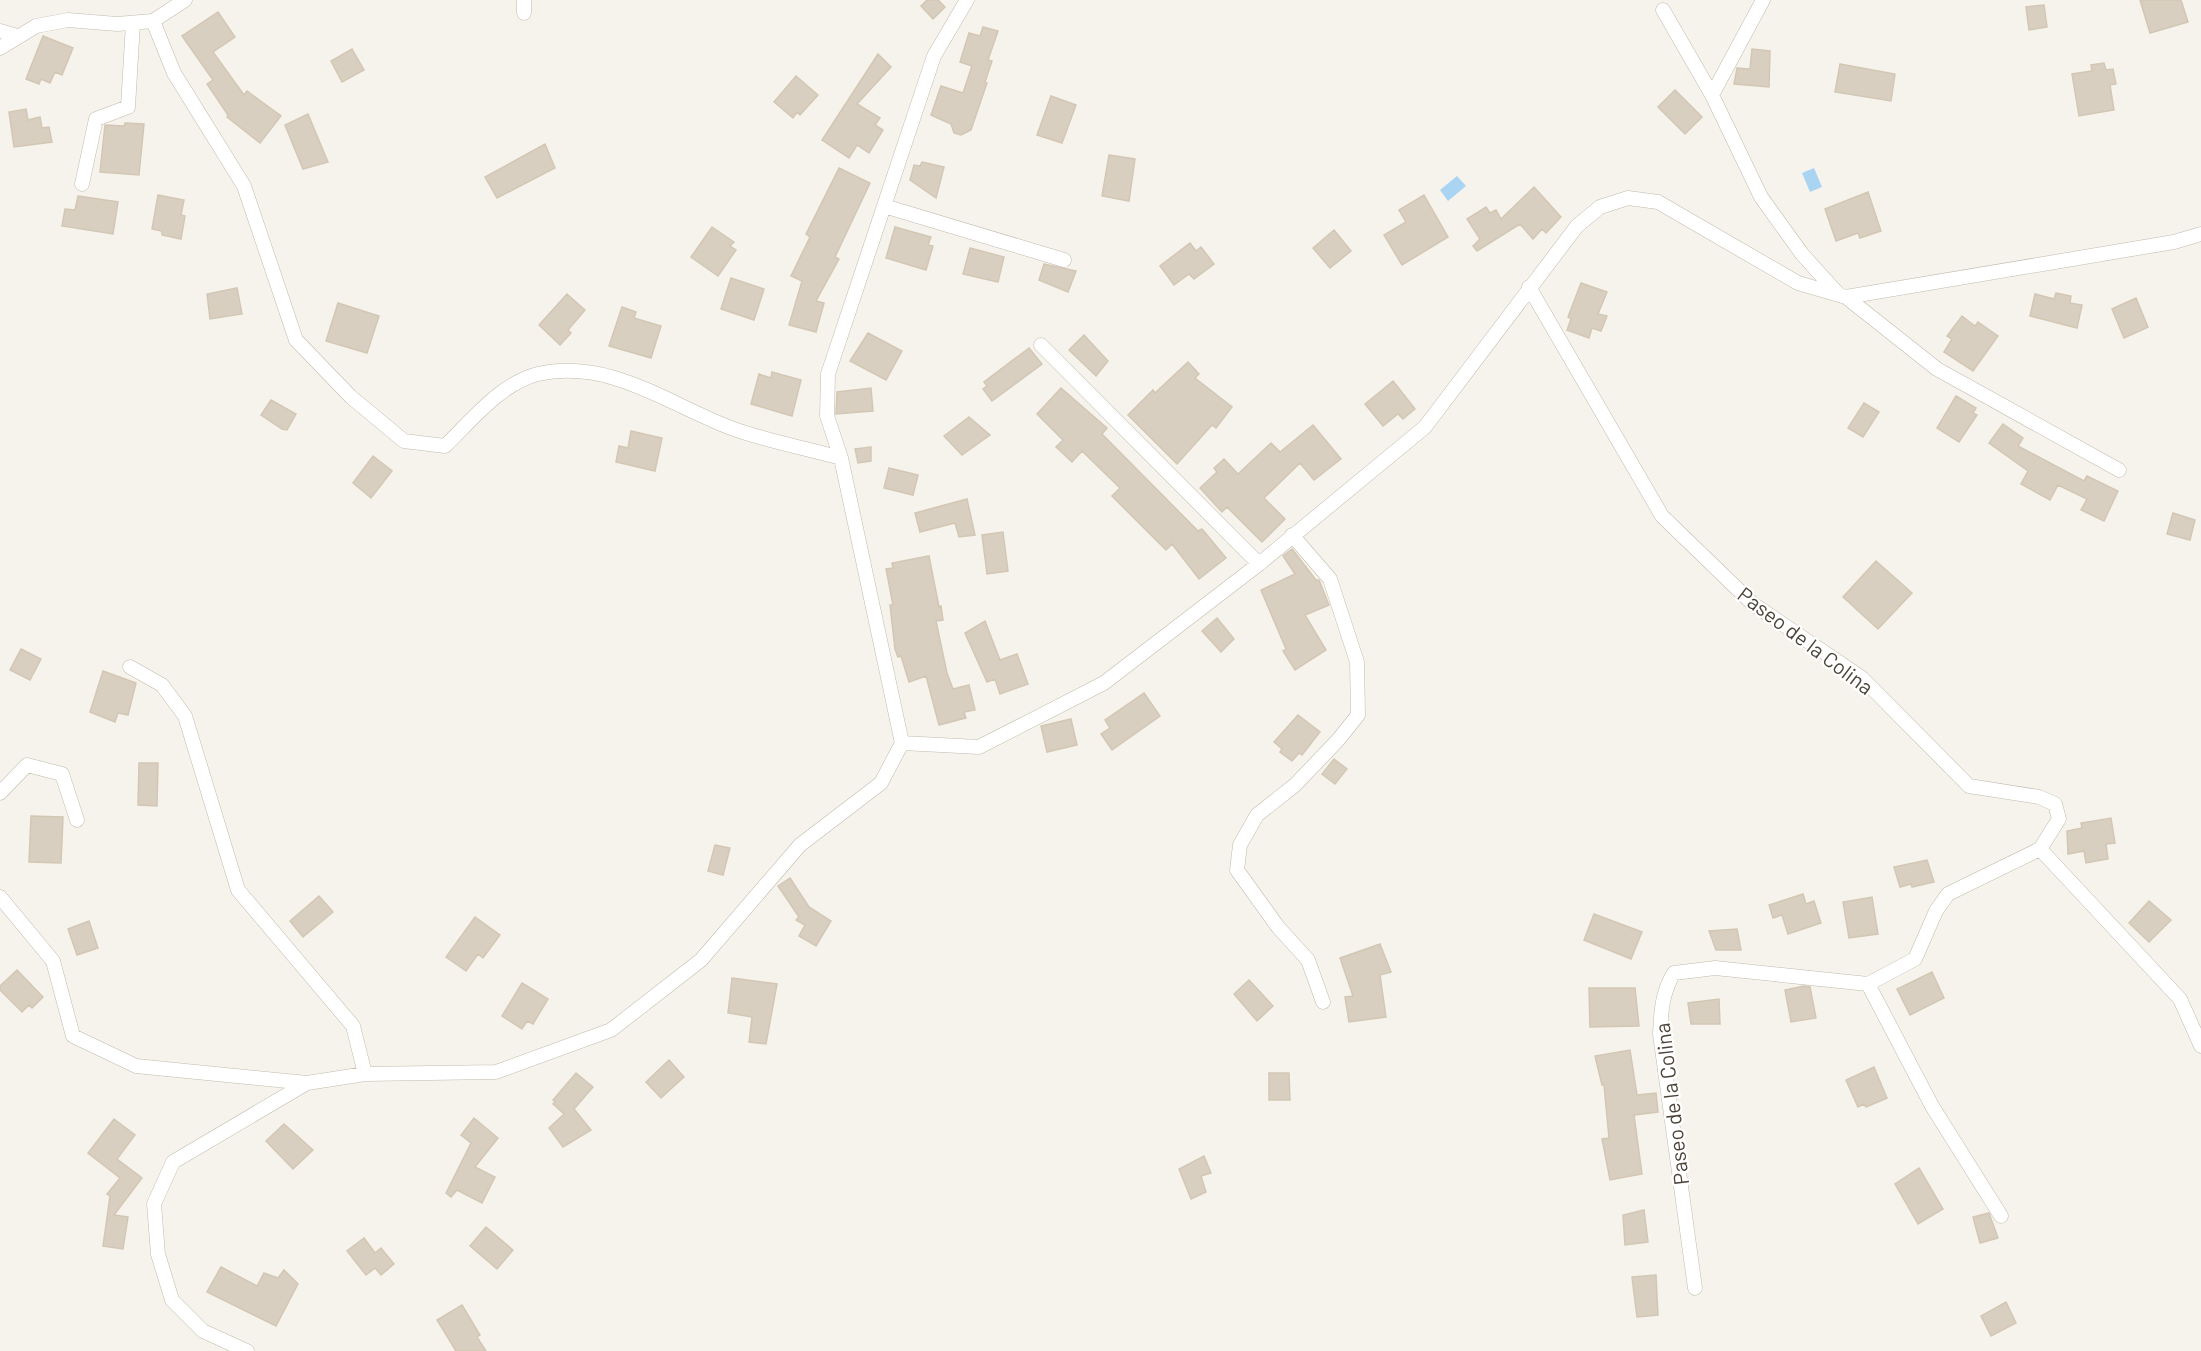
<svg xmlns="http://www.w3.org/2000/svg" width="2201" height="1351" viewBox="0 0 2201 1351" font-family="Barlow,sans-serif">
	<rect width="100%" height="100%" fill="#f6f3ec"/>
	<path fill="#a9d4f2" d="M1814,168L1822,187L1810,192L1802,173Z
		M1457,176L1466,186L1448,201L1440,190Z"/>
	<path fill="#d8cfc1" stroke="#d3c7b4" stroke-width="1.5" d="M927,0H938L945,7L933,19L921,6Z
		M2140,0H2181L2188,22L2150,33Z
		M2044,5L2047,27L2029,30L2026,7Z
		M218,12L235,37L213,52L244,95L247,91L281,116L260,143L227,117L228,115L207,84L213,80L182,36Z
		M983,27L998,31L988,60L992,61L985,82L987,83L971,130L961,135L954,133L951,124L931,115L941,86L963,93L972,66L960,62L969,33L980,36Z
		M43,36L73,48L62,75L55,72L50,83L41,79L39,84L26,79Z
		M352,49L364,70L342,82L331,61Z
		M1752,49L1770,51L1769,87L1734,84L1737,68L1750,69Z
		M878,54L891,67L857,104L880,118L875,125L883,130L869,153L857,145L849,158L822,140Z
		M2104,63L2106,70L2113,69L2116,84L2110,85L2114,110L2079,116L2072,74L2092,71L2091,65Z
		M1840,64L1895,74L1891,101L1835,92Z
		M796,76L818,95L800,115L797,112L793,118L774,102Z
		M1675,90L1702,117L1685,134L1658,107Z
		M1051,96L1076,105L1062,143L1037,135Z
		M26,109L28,120L40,117L42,128L49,127L52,142L14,147L9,112Z
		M308,114L328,162L303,169L285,125Z
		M125,123L144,124L139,175L100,172L105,125L124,126Z
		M545,144L555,168L497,198L485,177Z
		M1109,155L1135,159L1129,201L1102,196Z
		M922,162L944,167L936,198L910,180L914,165L920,166Z
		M839,168L870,183L835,257L839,259L816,301L824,303L816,332L789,325L802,281L791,276L810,237L806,234Z
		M1534,187L1561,217L1546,233L1542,229L1533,239L1520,224L1477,251L1473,246L1480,239L1467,219L1486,207L1490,213L1496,210L1501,219Z
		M1868,192L1881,231L1860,238L1858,233L1836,241L1825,209Z
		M158,195L184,200L181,215L185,216L181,239L162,235V231L152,229Z
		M1424,195L1448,237L1402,265L1384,235L1406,222L1399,210Z
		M78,196L118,202L113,234L62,226L65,209L75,210Z
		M712,227L734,242L730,246L736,250L718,276L691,257Z
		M895,227L931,237L928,245L933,246L926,270L886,258Z
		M1334,230L1351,251L1330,268L1313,248Z
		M1190,243L1196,251L1201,247L1214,264L1194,279L1189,274L1174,285L1160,266Z
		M970,248L1004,257L998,282L963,274Z
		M1044,264L1076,271L1068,292L1039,280Z
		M731,278L764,289L754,320L721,309Z
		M1581,283L1607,292L1598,314L1607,316L1601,331L1592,328L1589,338L1567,330L1571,319L1568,317Z
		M237,288L242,314L210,319L207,294Z
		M2056,293L2071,296L2070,303L2082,305L2077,328L2030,316L2035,294L2054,299Z
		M567,294L585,310L568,330L571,333L560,345L539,325Z
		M2136,298L2148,327L2124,338L2112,309Z
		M338,303L379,316L367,353L326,341Z
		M622,307L636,312L634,318L661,326L651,358L609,346Z
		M1962,316L1975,326L1978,322L1998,336L1973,371L1944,352L1952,339L1947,336Z
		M868,333L902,351L886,380L850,361Z
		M1084,335L1108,361L1096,376L1069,350Z
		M1029,348L1042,364L992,401L983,389L987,386L984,382Z
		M1188,362L1199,374L1195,378L1232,407L1216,428L1212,425L1177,464L1128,415L1153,390L1155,393Z
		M772,372L801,380L792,416L751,404L759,374L771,378Z
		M1393,381L1415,409L1403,419L1398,414L1383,426L1365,404Z
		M871,388L873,411L836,414L837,392Z
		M1061,388L1107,428L1102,434L1198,531L1202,529L1226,558L1199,579L1172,544L1166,550L1112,496L1120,488L1082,451L1072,462L1056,447L1063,440L1037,414Z
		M1956,396L1976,408L1973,413L1977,415L1959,442L1937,428Z
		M271,400L296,414L287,430L282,429L261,415Z
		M1864,403L1879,412L1863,437L1848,428Z
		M969,417L990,435L962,455L944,436Z
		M2003,424L2023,438L2018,446L2084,481L2087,476L2118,491L2104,521L2081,510L2087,499L2058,485L2050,500L2021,484L2028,471L1989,443Z
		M1313,425L1341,459L1314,480L1300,463L1264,498L1285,519L1262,542L1227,507L1222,512L1200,488L1217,472L1214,468L1224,459L1238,474L1271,443L1280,452Z
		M631,431L662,438L655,471L616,462L619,446L628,448Z
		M871,447V461L858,463L855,449Z
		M373,456L392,471L371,498L353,483Z
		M889,468L918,475L913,495L884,488Z
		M967,499L975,535L959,537L955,523L920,532L915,513Z
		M2173,513L2195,520L2190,540L2167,534Z
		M1003,532L1008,571L987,574L982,535Z
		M1292,549L1316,580H1319L1329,605L1305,615L1326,650L1295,670L1283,651L1286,649L1261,590L1295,574L1283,556Z
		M929,556L939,607L941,606L943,620L936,621L947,673L953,689L969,685L975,710L964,712L966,718L939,725L926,676L909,682L901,656L898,657L895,649L890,605H893L886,569L893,568L892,563Z
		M1876,561L1912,593L1878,629L1843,597Z
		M1217,618L1234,639L1221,652L1202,631Z
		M985,621L1000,660L1017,654L1028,684L1000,694L995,679L987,682L965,633Z
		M21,649L41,659L30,680L10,670Z
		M103,671L136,683L128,715L118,713L115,722L90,712Z
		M1144,693L1160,716L1112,750L1101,734L1110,728L1105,720Z
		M1298,715L1320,732L1302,755L1299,753L1292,761L1280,752L1282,749L1274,742Z
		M1071,719L1077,745L1047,752L1041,726Z
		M1334,759L1347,769L1335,784L1322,774Z
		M139,763H158L157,806L138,805Z
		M31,816L63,817L61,863L29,862Z
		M2111,818L2115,843L2106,844L2108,859L2086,863L2084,851L2068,854L2067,831L2082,828L2081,823Z
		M715,845L730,848L723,875L708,871Z
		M1927,860L1934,882L1912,887L1911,884L1900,887L1894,867Z
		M790,878L809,907L831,921L816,946L799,936L805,925L796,920L799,917L778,886Z
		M1803,894L1806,904L1814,901L1821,923L1788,934L1782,915L1773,918L1769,905Z
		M319,896L333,912L303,937L290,921Z
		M1872,897L1878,934L1849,938L1843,902Z
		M2149,901L2171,920L2149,942L2129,923Z
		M1594,914L1642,932L1631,959L1584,940Z
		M475,917L500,935L483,958L478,954L466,971L446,957Z
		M89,921L98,948L77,955L68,929Z
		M1737,929L1741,950H1716L1709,931Z
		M1380,944L1391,972L1380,975L1386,1017L1349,1022L1345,997L1353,996L1340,958Z
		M17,970L43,997L32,1008L29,1005L22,1012L0,990V986Z
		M1932,972L1944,998L1910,1015L1897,989Z
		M732,978L777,984L766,1044L749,1042L752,1017L728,1013Z
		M1249,980L1273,1006L1257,1021L1234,994Z
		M522,983L548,999L533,1024L527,1021L522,1029L502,1016Z
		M1804,986L1810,987L1816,1018L1791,1022L1785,990Z
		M1589,988H1635L1639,1026L1590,1027Z
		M1719,999L1720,1024H1691L1688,1003Z
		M1630,1050L1637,1095L1656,1093L1658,1112L1634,1115L1642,1174L1610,1180L1602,1139L1609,1138L1604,1085H1602L1595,1056Z
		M669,1060L684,1077L661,1098L646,1082Z
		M1874,1067L1887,1098L1866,1107L1864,1104L1858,1107L1846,1080Z
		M576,1073L593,1087L574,1109L591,1130L563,1147L549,1128L564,1114L553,1104L555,1101L553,1100Z
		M1269,1073H1289L1290,1100H1269Z
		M474,1118L498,1138L475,1167L495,1177L482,1203L457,1190L451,1197L446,1193L471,1143L461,1135Z
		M114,1119L135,1135L117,1159L142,1178L114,1215L128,1217L123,1249L103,1246L110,1196L107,1194L120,1178L88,1153Z
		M284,1124L313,1150L293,1169L266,1141Z
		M1204,1156L1211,1173L1201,1176L1206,1192L1191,1199L1179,1169Z
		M1919,1168L1943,1209L1918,1224L1895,1184Z
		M1644,1210L1648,1242L1625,1245L1623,1215Z
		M1989,1213L1998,1238L1980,1243L1973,1217Z
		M486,1227L513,1250L497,1269L470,1246Z
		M364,1238L375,1253L381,1248L394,1264L381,1275L375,1268L366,1275L347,1251Z
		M221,1267L257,1286L264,1273L278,1278L284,1270L298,1284L276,1326L207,1292Z
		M1656,1275L1658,1315L1637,1317L1632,1277Z
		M2006,1302L2016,1323L1991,1336L1981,1316Z
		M462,1305L480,1335L477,1337L486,1351H456L437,1320Z"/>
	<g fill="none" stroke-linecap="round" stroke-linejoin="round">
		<g stroke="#c2bbae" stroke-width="15">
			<path id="minor" d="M524,0V13
				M1663,10L1712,95L1761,197L1802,254L1839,295
				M153,21L174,73L244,186L296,340L351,397L404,441L445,446C471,421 501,383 538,374C609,358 668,404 731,428C766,441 805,448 841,458
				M0,31L17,36
				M0,48L36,26L68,20L117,24L153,21L185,0
				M1712,95L1763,0
				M82,184L96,119L128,107L133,23
				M884,206L1064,260
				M1529,287L1662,516L1753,604L1862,678L1969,786L2039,797L2055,804L2059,819L2040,849L1948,894L1936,911L1915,959L1868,984L1715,968L1674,973C1662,992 1661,1012 1660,1034L1695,1288
				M1846,297L2174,242L2201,234
				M1041,345L1259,564
				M1292,535L1330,579L1357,662L1358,715L1338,740L1295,785L1257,815L1240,845L1237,870L1278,927L1308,960L1323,1002
				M130,667L162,685L185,716L238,890L353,1026L365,1074
				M902,743L979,747L1104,683L1259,564L1425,427L1577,226L1600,207L1628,198L1658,202L1798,283L1846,297L1937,369L2119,470
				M0,793L27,765L62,774L77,820
				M2040,849L2180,999L2201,1046
				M0,897L53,961L73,1036L136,1066L307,1083
				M1868,984L1932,1106L2001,1216
				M247,1351L203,1331L172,1300L158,1254L154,1204L173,1162L307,1083L365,1074L496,1072L611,1030L701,960L800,845L881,783L902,743L841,458L827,416L828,374L934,56L967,0"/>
		</g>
		<use href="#minor" stroke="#fff" stroke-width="14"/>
	</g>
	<g text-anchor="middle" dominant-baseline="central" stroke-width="4.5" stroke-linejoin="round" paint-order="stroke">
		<g font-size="21" fill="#4b4439" stroke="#fff">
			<text transform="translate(1806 640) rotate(37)">Paseo de la Colina</text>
			<text transform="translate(1671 1104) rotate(-97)">Paseo de la Colina</text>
		</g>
	</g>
</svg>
